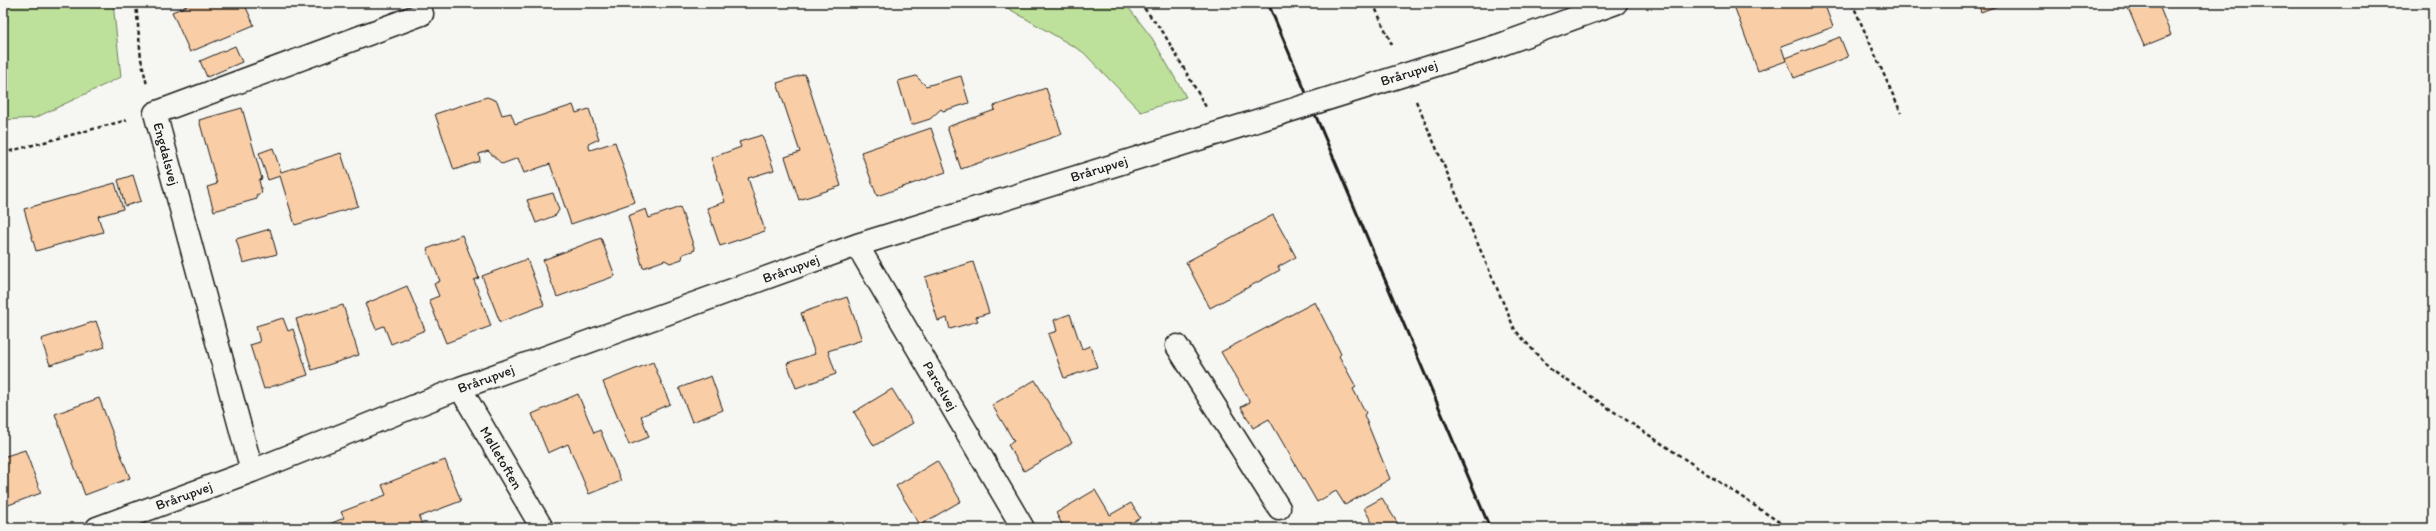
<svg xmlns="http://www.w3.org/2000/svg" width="2436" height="531" viewBox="0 0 2436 531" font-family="Itim,sans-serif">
	<rect width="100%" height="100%" fill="#f6f6f2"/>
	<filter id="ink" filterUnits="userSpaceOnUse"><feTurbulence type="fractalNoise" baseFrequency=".025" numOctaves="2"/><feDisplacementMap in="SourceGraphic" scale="8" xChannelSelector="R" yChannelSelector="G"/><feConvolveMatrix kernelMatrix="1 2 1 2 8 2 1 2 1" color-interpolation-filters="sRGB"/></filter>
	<g filter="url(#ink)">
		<path fill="#bde19b" stroke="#6c7e5c" d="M3,3H113L121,77L35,118L3,120Z
			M999,3H1125L1152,38L1186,97L1141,112L1083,52Z"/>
		<path fill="#f9cea7" stroke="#1c1c1c" d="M194,3H244L254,25L190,52L172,12Z
			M1733,3H1824L1833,27L1781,46L1786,61L1758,71Z
			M1978,3H2002V4L1981,12Z
			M2126,3H2158L2171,35L2144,46Z
			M1840,37L1848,57L1794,78L1786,58Z
			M235,46L242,62L207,77L200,61Z
			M805,74L841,186L799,200L785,157L800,152L777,83Z
			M916,76L926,86L961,76L969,103L943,111L941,109L930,119L911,125L898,81Z
			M1046,88L1062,134L961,169L947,127L995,110L994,106Z
			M487,97L497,101L502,115L511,113L515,124L573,105L576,113L589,109L599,139L588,144L590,150L615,142L635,202L571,224L550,164L524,173L518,158L502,164L488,151L479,154L480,161L454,170L435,114Z
			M242,108L262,179L259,180L262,193L256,195L257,199L214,211L207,187L217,184L199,120Z
			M931,128L946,172L877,196L861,152Z
			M762,135L774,170L748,178L765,231L720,246L707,208L725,202L711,158L741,147L739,142Z
			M273,148L281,172L341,153L358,206L295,225L280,176L268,180L259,153Z
			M133,175L141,201L125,206L118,180Z
			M115,183L123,209L98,216L103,232L36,251L24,209Z
			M553,193L559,210L556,215L536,223L527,200Z
			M680,207L695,250L683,254L682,259L670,263L665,260L643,268L628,216L646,209L649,218Z
			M1273,215L1296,257L1278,267L1280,270L1210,308L1186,262Z
			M270,229L277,254L243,263L236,239Z
			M462,235L479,278L474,280L491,326L446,343L429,300L439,296L434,284L440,281L427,249Z
			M601,238L615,276L557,297L543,260Z
			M527,259L544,305L500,322L482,276Z
			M973,262L989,313L976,317L978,321L950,329L947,318L938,321L925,277Z
			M407,286L425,330L391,344L384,326L376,329L365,304Z
			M847,297L862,340L828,351L836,374L796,388L787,363L815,354L801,313Z
			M1315,302L1341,354L1339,356L1356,387L1353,389L1366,413L1364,415L1390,479L1345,505L1336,491L1317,502L1269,419L1253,428L1241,407L1250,402L1221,352Z
			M343,305L359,355L312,370L296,319Z
			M1070,314L1082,349L1090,346L1097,367L1064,378L1048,334L1057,331L1054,320Z
			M283,318L288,331L293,329L308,375L264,389L250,345L260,342L256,326Z
			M96,321L105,347L50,365L41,339Z
			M653,362L670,404L641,416L649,437L629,445L603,382Z
			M711,376L723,410L692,422L679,388Z
			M1035,380L1072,443L1024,471L1008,445L1014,441L992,405Z
			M892,389L913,423L874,446L854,412Z
			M578,394L594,433L600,430L621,481L589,494L568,444L548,453L532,414Z
			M99,398L130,478L85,495L55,414Z
			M25,450L41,493L3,507V457Z
			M445,460L461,501L419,517L423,528H320L344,518L341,512L386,495L382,485Z
			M937,461L961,501L920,525L896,486Z
			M1095,490L1110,515L1131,503L1140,518L1123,528H1064L1056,513Z
			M1382,498L1398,524L1391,528H1375L1364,508Z"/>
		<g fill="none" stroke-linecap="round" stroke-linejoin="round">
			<g stroke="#1c1c1c" stroke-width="25">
				<path id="minor" d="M1497,46L1616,3
					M857,245L1023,528
					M1177,346L1279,508
					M460,388L542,528
					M252,471L155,113L422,14
					M97,528L252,471L460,388L857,245L1218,133"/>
			</g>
			<path stroke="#1c1c1c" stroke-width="2.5" stroke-dasharray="4 3" stroke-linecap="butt" d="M136,3L141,59L147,85
				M1140,3L1163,32L1206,107
				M1373,3L1393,47
				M1852,3L1901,113
				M1416,101L1515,330L1550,369L1788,528
				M3,153L127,120"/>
			<use href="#minor" stroke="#f6f6f2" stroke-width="22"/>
			<path stroke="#1c1c1c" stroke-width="3" d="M1268,3L1490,528"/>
			<g stroke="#1c1c1c" stroke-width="25" stroke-linecap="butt">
				<path id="minor-bridge" d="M1218,133L1497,46"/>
			</g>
			<use href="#minor-bridge" stroke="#f6f6f2" stroke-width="22"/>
		</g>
	</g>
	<g text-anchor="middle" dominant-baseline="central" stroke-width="3" stroke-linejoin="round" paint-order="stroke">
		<g font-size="14" fill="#1c1c1c" stroke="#f6f6f2">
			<text transform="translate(1409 73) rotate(-17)">Brårupvej</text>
			<text transform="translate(166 154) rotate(75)">Engdalsvej</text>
			<text transform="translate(1099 169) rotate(-17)">Brårupvej</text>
			<text transform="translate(791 269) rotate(-20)">Brårupvej</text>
			<text transform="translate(486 379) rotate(-20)">Brårupvej</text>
			<text transform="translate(940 386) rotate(60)">Parcelvej</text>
			<text transform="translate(501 458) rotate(60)">Mølletoften</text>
			<text transform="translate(184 496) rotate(-20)">Brårupvej</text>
		</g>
	</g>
	<rect width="2436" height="531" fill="none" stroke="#f6f6f2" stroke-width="16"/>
	<rect x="8" y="8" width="2420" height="515" fill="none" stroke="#1c1c1c" stroke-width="1.5" filter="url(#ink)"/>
</svg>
